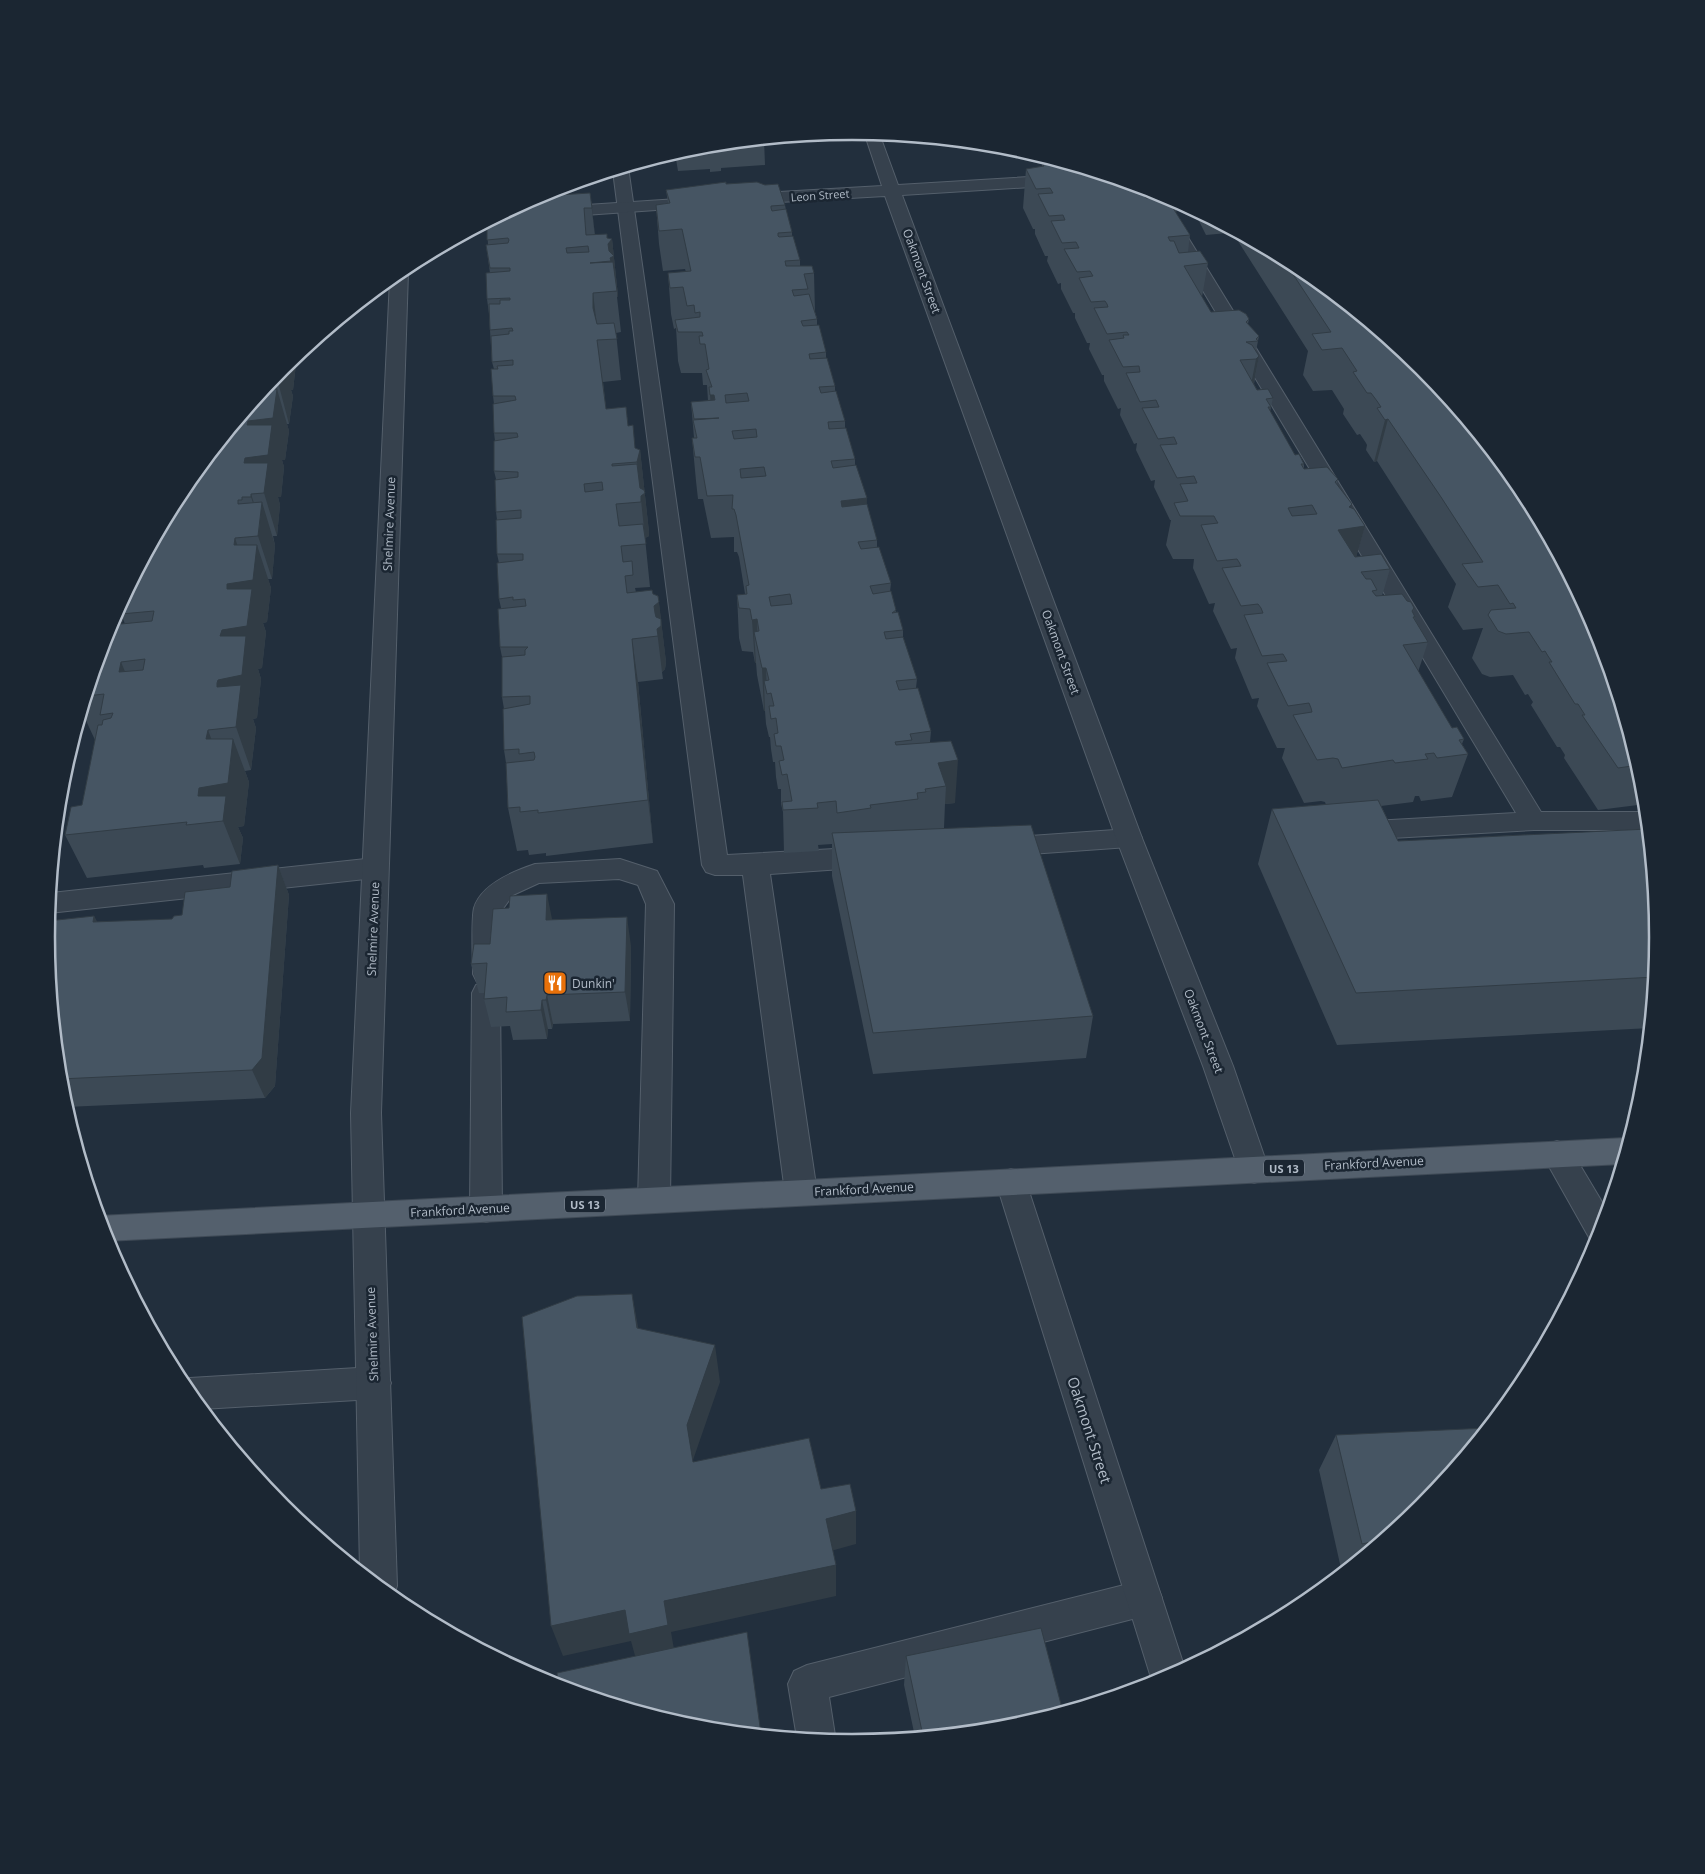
<svg xmlns="http://www.w3.org/2000/svg" width="1705" height="1874" viewBox="0 0 1705 1874" font-family="'Open Sans',sans-serif">
	<rect width="100%" height="100%" fill="#222f3d"/>
	<g fill="none" stroke-linecap="round" stroke-linejoin="round">
		<g stroke="#545f6b" stroke-width="2">
			<path id="service" d="M628,167L727,855L871,847L880,850L884,857L880,864L871,867L770,874L817,1192L812,1201L801,1205L790,1201L785,1192L743,875H715L706,872L702,865L613,171Z
				M1143,187L1160,192L1541,812H1646L1648,830H1534L1355,840L1346,838L1342,831L1346,824L1355,822L1516,813L1142,189Z
				M1129,829L1138,831L1142,838L1138,845L1129,847L1001,856L992,854L988,847L992,840L1001,838Z
				M375,858L384,861L388,868L384,875L375,878L49,913L51,893Z
				M620,859L657,871L674,904L670,1200L665,1209L654,1213L643,1209L638,1200L646,904L638,885L619,879L539,883L513,895L502,910L501,974L497,982L491,984L496,985L500,993L502,1209L497,1219L486,1222L475,1219L470,1209L472,993L476,985L482,983L477,982L473,974C473,958 471,921 474,908C481,884 514,871 535,864Z
				M374,1367L386,1372L391,1383L386,1394L374,1399L202,1409L180,1382L190,1378Z
				M1144,1580L1157,1585L1162,1598L1157,1611L1144,1616L829,1697L836,1742L797,1738L788,1684L794,1671L807,1665Z"/>
		</g>
		<g stroke="#545f6b" stroke-width="2">
			<path id="minor" d="M864,132L879,133L898,185L1062,175L1068,176L1070,180L1068,184L1062,185L902,195L1142,838L1233,1066L1269,1170L1265,1179L1254,1183L1243,1179L1239,1170L1203,1066L1116,838L885,196L746,204L740,203L737,199L740,195L746,194L882,186Z
				M693,198L699,199L702,203L699,207L556,217L550,216L547,212L550,208L556,207Z
				M403,268L408,272L381,1113L397,1586L393,1598L360,1571L351,1113L390,279Z
				M1557,1141L1568,1145L1608,1212L1598,1243L1591,1241L1542,1154L1546,1145Z
				M1011,1169L1022,1173L1026,1182L1185,1669L1153,1684L996,1182L1000,1173Z"/>
		</g>
		<g stroke="#3f4a56" stroke-width="2">
			<path id="primary" d="M1626,1138L1630,1139L1622,1164L106,1241L99,1216Z"/>
		</g>
		<use href="#service" fill="#36414d" fill-rule="evenodd"/>
		<use href="#minor" fill="#36414d" fill-rule="evenodd"/>
		<use href="#primary" fill="#54606d" fill-rule="evenodd"/>
	</g>
	<path fill="#3c4955" d="M764,139L765,165L721,168V171L710,172V169L678,171L675,153L695,146Z
		M992,145L1010,146L1023,150L996,152Z
		M1061,162L1161,192L1162,193V197L1177,208L1176,213L1190,235L1188,252L1208,263L1202,297L1211,312L1249,319L1248,324L1259,336L1256,351L1259,356L1254,384L1257,390L1273,398L1270,412L1295,455L1304,464V469L1338,479L1337,484L1351,508L1365,526L1356,557L1390,569L1382,596L1407,601L1414,608L1413,613L1415,617V619L1428,642L1418,672L1452,728L1464,739L1462,744L1468,754L1452,797L1421,801L1419,796H1415L1413,802L1381,806L1398,841L1659,937L1650,1028L1337,1045L1258,864L1272,809L1326,805L1325,802L1321,801L1304,803L1282,758L1285,748H1277L1257,706L1259,698L1252,699L1235,658L1237,648L1231,649L1213,611L1215,603L1209,604L1193,568L1194,559H1173L1166,545L1171,520H1170L1154,487L1155,480L1151,481L1136,450L1137,443L1134,444L1120,415L1121,408L1118,409L1104,381V375H1102L1089,349L1090,343H1087L1075,318V313H1073L1061,289V283L1058,284L1047,261L1048,256H1045L1035,234V229H1033L1023,208L1026,169L1042,167V163Z
		M726,184L785,205L786,210L792,232V236L800,260V266L814,273L815,312L817,319V325L826,352V358L835,386V391L845,421V428L855,459V465L877,540V547L891,583L890,592L896,612L903,630V637L917,679L916,688L931,731L930,742L955,803L945,804L944,828L1093,1016L1086,1058L873,1074L832,876V844L818,845L819,851L784,853L783,812L781,804V789H778L776,777L775,762H773L771,749L770,737H769L766,724L765,711H764L757,675L756,663H755L753,652L742,651L739,638L737,595L745,594L739,557L737,552H734V537L711,538L703,499H698L696,481L692,438H694L691,402L708,401L707,385H703L702,373H681L678,361L676,328L674,329L671,314L668,273L686,272L685,269L663,271L659,244L656,205L668,203L666,190Z
		M544,192L558,195L590,193L595,235L612,239L618,296L617,297L621,332L616,333L621,380L603,382L606,409L626,407L628,426L635,448L640,450L649,532V536L645,538L650,587L635,588L636,592L653,594L658,596L666,662L665,669L662,672L663,679L638,682L653,843L546,856V853L529,855L528,850L517,851L508,808L506,763L504,750V709L502,697V657L500,647L501,608L499,599V563L497,554V520L496,512V479L494,471L495,441L494,433V404L493,396L494,369L492,362L489,314L487,299L490,273L486,245H488L487,223Z
		M1194,210L1301,267L1597,629L1643,780L1646,804L1598,810L1564,758L1565,755L1560,747H1557L1531,705L1533,702L1531,699L1528,694L1525,695L1513,675L1490,677L1482,674L1472,658L1483,628L1463,630L1448,607L1456,584L1377,461L1374,462L1366,450L1367,445L1366,443L1360,434L1357,435L1343,414L1344,409L1332,390L1313,391L1303,375L1308,351L1236,238L1228,233L1206,235L1196,215V213Z
		M297,355V357L294,358L296,364L293,390H291L293,396L289,424H287L289,431L285,460H282L284,467L281,497H278L280,505L277,536H273L275,545L272,579H268L271,588L267,622L263,623L266,632L262,668L258,669L261,679L257,718L253,719L256,728L251,770L245,771L249,782L244,826L238,827L243,838L240,864L204,868L203,865L87,878L65,835L82,805L95,740L82,712L108,628L125,624L121,614L182,489L283,367Z
		M278,865L289,895L275,1086L265,1098L66,1107L62,1094L46,937L94,916L97,922L172,919L182,915L230,887Z
		M552,920L631,946L630,1021L553,1024L552,1029H548L547,1039L513,1040L510,1026L491,1027L484,999V993H479L471,964L490,944Z
		M1336,1435L1422,1507L1342,1573L1319,1470Z
		M906,1656L1010,1728L915,1737L904,1685Z"/>
	<path fill="#313c45" d="M596,176V182L565,186Z
		M590,193L596,247L592,208Z
		M612,239L618,296L617,297V291L614,292L608,244Z
		M593,293L598,334L593,308Z
		M297,355V357L294,358L296,364L293,390H291L293,396L289,424L278,382L269,383L283,367Z
		M1259,356L1251,397L1248,400L1256,359Z
		M277,389L289,431L285,460H282L284,467L281,497H278L280,505L277,536L264,493L244,463L248,421Z
		M710,395H714L715,418H712Z
		M1388,419L1377,461L1374,462L1385,420Z
		M640,450L649,532V536L645,538L637,462Z
		M251,494L260,521L262,502L275,545L272,579L258,536L260,524L251,497Z
		M867,498L866,540L841,544V501Z
		M1352,504L1346,528L1365,526L1353,568L1338,530L1349,507Z
		M235,538L249,580L257,545L271,588L267,622L263,623L266,632L262,668L258,669L261,679L257,718L253,719L256,728L251,770L236,727L217,687L220,636L227,584L234,545Z
		M659,602L666,662L665,669L662,672L654,606Z
		M757,619L758,651L754,632L756,663H755L752,620Z
		M632,639L638,682L653,843L648,800Z
		M121,662L139,705L119,672Z
		M762,668H766L767,694L764,681L765,711H764Z
		M208,730L224,773L206,739Z
		M233,739L249,782L244,826L238,827L243,838L240,864L223,821L198,796L199,788Z
		M958,760L955,803L945,804L946,786L938,763Z
		M278,865L289,895L275,1086L265,1098L252,1070Z
		M547,894L553,924L546,920Z
		M94,916L109,945L93,922Z
		M627,917L631,946L630,1021L625,992Z
		M547,995L553,1024L552,1029L546,1000Z
		M542,1000L548,1029L547,1039L541,1010Z
		M632,1294L639,1332L637,1328Z
		M715,1345L720,1382L693,1460L687,1425Z
		M856,1511V1544L827,1552L826,1519Z
		M836,1565V1596L671,1632L675,1655L637,1663L631,1641L563,1656L551,1626L664,1601Z"/>
	<path fill="#465563" stroke="#313c45" fill-rule="evenodd" d="M1061,162L1138,185L1139,187H1143L1147,194H1143L1146,198L1168,196L1171,197L1177,208H1173L1190,235L1168,237L1170,241H1174L1179,253L1200,251L1208,263L1184,266L1211,312L1239,310L1246,314L1249,319L1246,322L1259,336L1256,339L1258,341L1246,342L1252,345L1259,356L1256,359L1240,360L1257,390L1268,389L1273,398L1266,399L1271,407H1268L1295,455L1299,454L1304,464H1301L1304,469L1327,467L1338,479L1335,482L1352,504L1349,507L1354,509L1365,526L1338,530L1355,557L1381,554L1390,569L1361,572L1366,579H1371L1377,590L1372,591L1376,596L1402,594L1407,601L1411,602L1414,608L1412,611L1415,617H1413L1428,642L1403,645L1452,728L1457,727L1464,739L1459,740L1468,754L1437,758L1434,753L1425,754L1428,759L1395,763L1393,760L1342,768L1338,759L1333,758L1317,760L1293,715L1312,712L1311,708L1309,703L1288,706L1267,663L1287,661L1283,654L1262,656L1244,615L1263,613L1261,608L1258,604L1241,606L1222,568L1241,566L1239,562L1237,559L1217,561L1201,525L1218,523L1216,520L1214,516H1180L1174,503L1188,501L1180,484L1197,483L1194,476L1177,478L1160,445L1177,444L1174,437L1158,439L1142,408L1159,407L1156,400L1140,402L1126,373L1140,372L1139,366L1123,367L1109,340L1124,338L1123,335H1129L1127,332L1107,334L1094,308L1108,307L1107,304L1105,301L1091,302L1079,278L1093,276L1090,271L1077,272L1064,249L1079,248L1076,242L1062,243L1051,221L1065,220L1063,215L1049,216L1038,194L1053,193L1050,188L1036,189L1026,169L1044,166L1042,163ZM1312,505L1317,514L1292,516L1288,508Z
		M726,182V184L757,182L765,185L778,184L785,205L771,206V208L772,211L786,209L792,232L778,233V236L779,237L793,236L800,260L785,261L786,266H812L814,273L804,274L808,289L792,290L794,296L809,294L817,319L801,321L803,326L819,325L826,352L809,354L810,359L827,358L835,386L819,387L821,393L836,391L845,421L828,422L829,429L846,428L855,459L831,461L833,468L856,465L867,498L841,501L842,507L867,504L877,540L858,542L861,549L879,547L891,583L870,586L873,594L891,591L896,610L892,613L898,612L903,630L884,632L886,639L903,637L917,679L896,681L899,690L918,688L931,731L910,734L912,740L895,742L896,745L951,741L958,760L938,763L946,786L925,789L926,792L917,793L918,799L870,805L871,808L837,813L836,801L817,803L818,808L783,810L782,802L792,801L787,774L782,775L779,761L784,760L781,746H776L774,734L778,733L776,718L771,719L769,706H774L771,693L767,694L764,681L769,680L766,668H762L754,632L759,631L757,619L752,620L750,609L739,608L737,595L747,594L746,586L749,585L736,515L734,509H732L733,495L707,496L700,457H695L692,438H697L693,420L719,418L694,419L691,402L715,400L714,395H710L709,387H712L706,370L709,369L705,344H700L699,336H703L702,332H678L675,320L700,317V312L695,313L694,305L687,306L683,287L670,288L668,273L691,271L682,229L659,231L656,205L670,203L666,190ZM747,393L749,401L726,403L725,395ZM756,429L757,437L734,439L732,431ZM764,467L766,476L741,478L740,469ZM790,594L792,604L771,606L769,597Z
		M558,191V195L590,193L592,208H584L586,235L607,234V238L612,239L608,244L609,251L614,256L610,258L611,261L590,263L613,262L617,291L593,293V308L597,324L614,323L617,339L597,340L606,409L626,407L628,426L633,425L635,448L640,450L637,462L612,464V466L637,464L640,488L644,490L645,493L641,496V502L616,504L619,526L643,524L646,544L621,546L623,562L632,561L633,575L625,576L627,593L652,590L653,594L658,596L659,602L654,606L655,613L656,617L661,619V626L657,629L658,636L632,639L648,800L538,813V810L520,812V807L508,808L506,763L534,760L535,757L534,752L519,754V749L504,750L503,709L530,704V696L502,697V657L525,655V650L528,647H500L498,609L526,606L525,599L513,600V597L499,599L497,563L523,560V554H497L496,520L521,518V510L496,512L495,480L518,477V472L494,471V441L518,437L517,433H494L493,404L516,400L515,396H493L491,369H498L497,366L513,365V360L492,362L491,336L509,334V331H513L512,328L490,330L489,304H500V300H510V298L487,299L486,273L510,271V268H490L486,245L508,243L509,240L508,238L487,240V223L498,217L506,216V212L544,192ZM588,246L589,252L567,253L566,248ZM602,482L603,490L585,492L584,484Z
		M1281,256L1301,267L1423,367L1523,489L1597,629L1639,765L1618,768L1582,715H1585L1578,704H1575L1549,662H1552L1548,656L1545,651L1542,652L1529,632L1506,634L1498,631L1488,615L1491,610L1516,608L1513,603L1510,604L1498,585L1478,587L1462,564L1483,562L1441,497L1388,419L1385,420L1377,408L1381,407L1377,401L1371,393H1367L1353,372L1357,371L1342,348L1322,350L1312,334L1331,332Z
		M279,371L278,382L269,383Z
		M264,389H277L273,418L248,421L247,425H272L268,455L245,458L244,463H268L264,493L251,494V497H242V500H238V504L262,502L258,536L235,538L234,545H257L253,580L227,584V589H252L247,626L222,630L220,636H246L242,675L218,680L217,683V687L241,685L236,727L208,730L206,739H233L228,783L199,788L198,796H226L223,821L186,825L187,822L65,835L71,807L82,805L98,725H102L103,720L111,718L113,713L100,715L104,694L87,696L108,628L112,621L123,620L121,624L152,621L154,611L121,614L124,597L182,489ZM145,659L143,670L119,672L121,662Z
		M1378,800L1398,841L1648,829L1659,937L1655,977L1356,993L1272,809Z
		M1031,825L1093,1016L873,1033L832,833Z
		M278,865L262,1058L252,1070L60,1079L46,937L48,921L94,916L93,922L172,919L174,916L182,915L185,892L230,887L232,871Z
		M547,894L546,920L627,917L625,992L547,995L546,1000H542L541,1010L506,1012L507,997L484,999L487,963L471,964L474,944H490L493,909L509,908L510,896Z
		M632,1294L637,1328L715,1345L687,1425L693,1462L809,1438L821,1489L850,1484L856,1511L826,1519L836,1565L664,1601L668,1625L629,1634L625,1610L551,1626L522,1317L577,1296Z
		M1487,1428L1422,1507L1373,1548L1371,1542L1362,1544L1336,1435Z
		M1041,1628L1063,1712L1010,1728L923,1736L906,1656Z
		M747,1632L761,1734L695,1728L558,1686L557,1673Z"/>
	<defs>
		<g id="restaurant-square" transform="scale(1.25)"><rect x="-9" y="-9" width="18" height="18" rx="4" fill="#e8710a" stroke="#1b2632"/><path d="M-5-6h1v4h1v-4h1v4h1v-4h1v5L-1.5 .5V6h-2V.5L-5-1ZM5-6V6H3V1.5H1.5Q1.5-4 5-6Z" fill="#fff"/></g>
	</defs>
	<g fill-rule="evenodd">
		<use href="#restaurant-square" x="555" y="983"/>
	</g>
	<g text-anchor="middle" dominant-baseline="central" stroke-width="5" stroke-linejoin="round" paint-order="stroke">
		<g font-size="11" fill="#b2bcc8" stroke="#1b2632">
			<text transform="translate(820 195) rotate(-4)">Leon Street</text>
		</g>
		<g fill="#1b2632" stroke="#858f9b" stroke-width="1">
			<rect x="1264" y="1159.5" width="40" height="17" rx="4"/>
			<rect x="565" y="1195.5" width="40" height="17" rx="4"/>
		</g>
		<g font-size="11" font-weight="bold" fill="#b2bcc8">
			<text x="1284" y="1168">US 13</text>
			<text x="585" y="1204">US 13</text>
		</g>
		<g font-size="12" fill="#b2bcc8" stroke="#1b2632">
			<text transform="translate(922 271) rotate(70)">Oakmont Street</text>
			<text transform="translate(389 524) rotate(-88)">Shelmire Avenue</text>
			<text transform="translate(1061 652) rotate(70)">Oakmont Street</text>
			<text transform="translate(373 929) rotate(-88)">Shelmire Avenue</text>
			<text transform="translate(1204 1031) rotate(69)">Oakmont Street</text>
			<text transform="translate(1374 1163) rotate(-3)">Frankford Avenue</text>
			<text transform="translate(864 1189) rotate(-3)">Frankford Avenue</text>
			<text transform="translate(460 1210) rotate(-3)">Frankford Avenue</text>
			<text transform="translate(372 1334) rotate(-92)">Shelmire Avenue</text>
		</g>
		<g font-size="12" fill="#b2bcc8" stroke="#1b2632" text-anchor="start">
			<text x="572" y="983">Dunkin'</text>
		</g>
		<g font-size="15" fill="#b2bcc8" stroke="#1b2632">
			<text transform="translate(1090 1430) rotate(72)">Oakmont Street</text>
		</g>
	</g>
	<path d="M0 0H1705V1874H0ZM55 937a797 797 0 1 1 1594 0a797 797 0 1 1-1594 0Z" fill="#1b2632" fill-rule="evenodd"/>
	<path fill="none" stroke="#b2bcc8" stroke-width="2.5" d="M55 937a797 797 0 1 1 1594 0a797 797 0 1 1-1594 0Z"/>
</svg>
